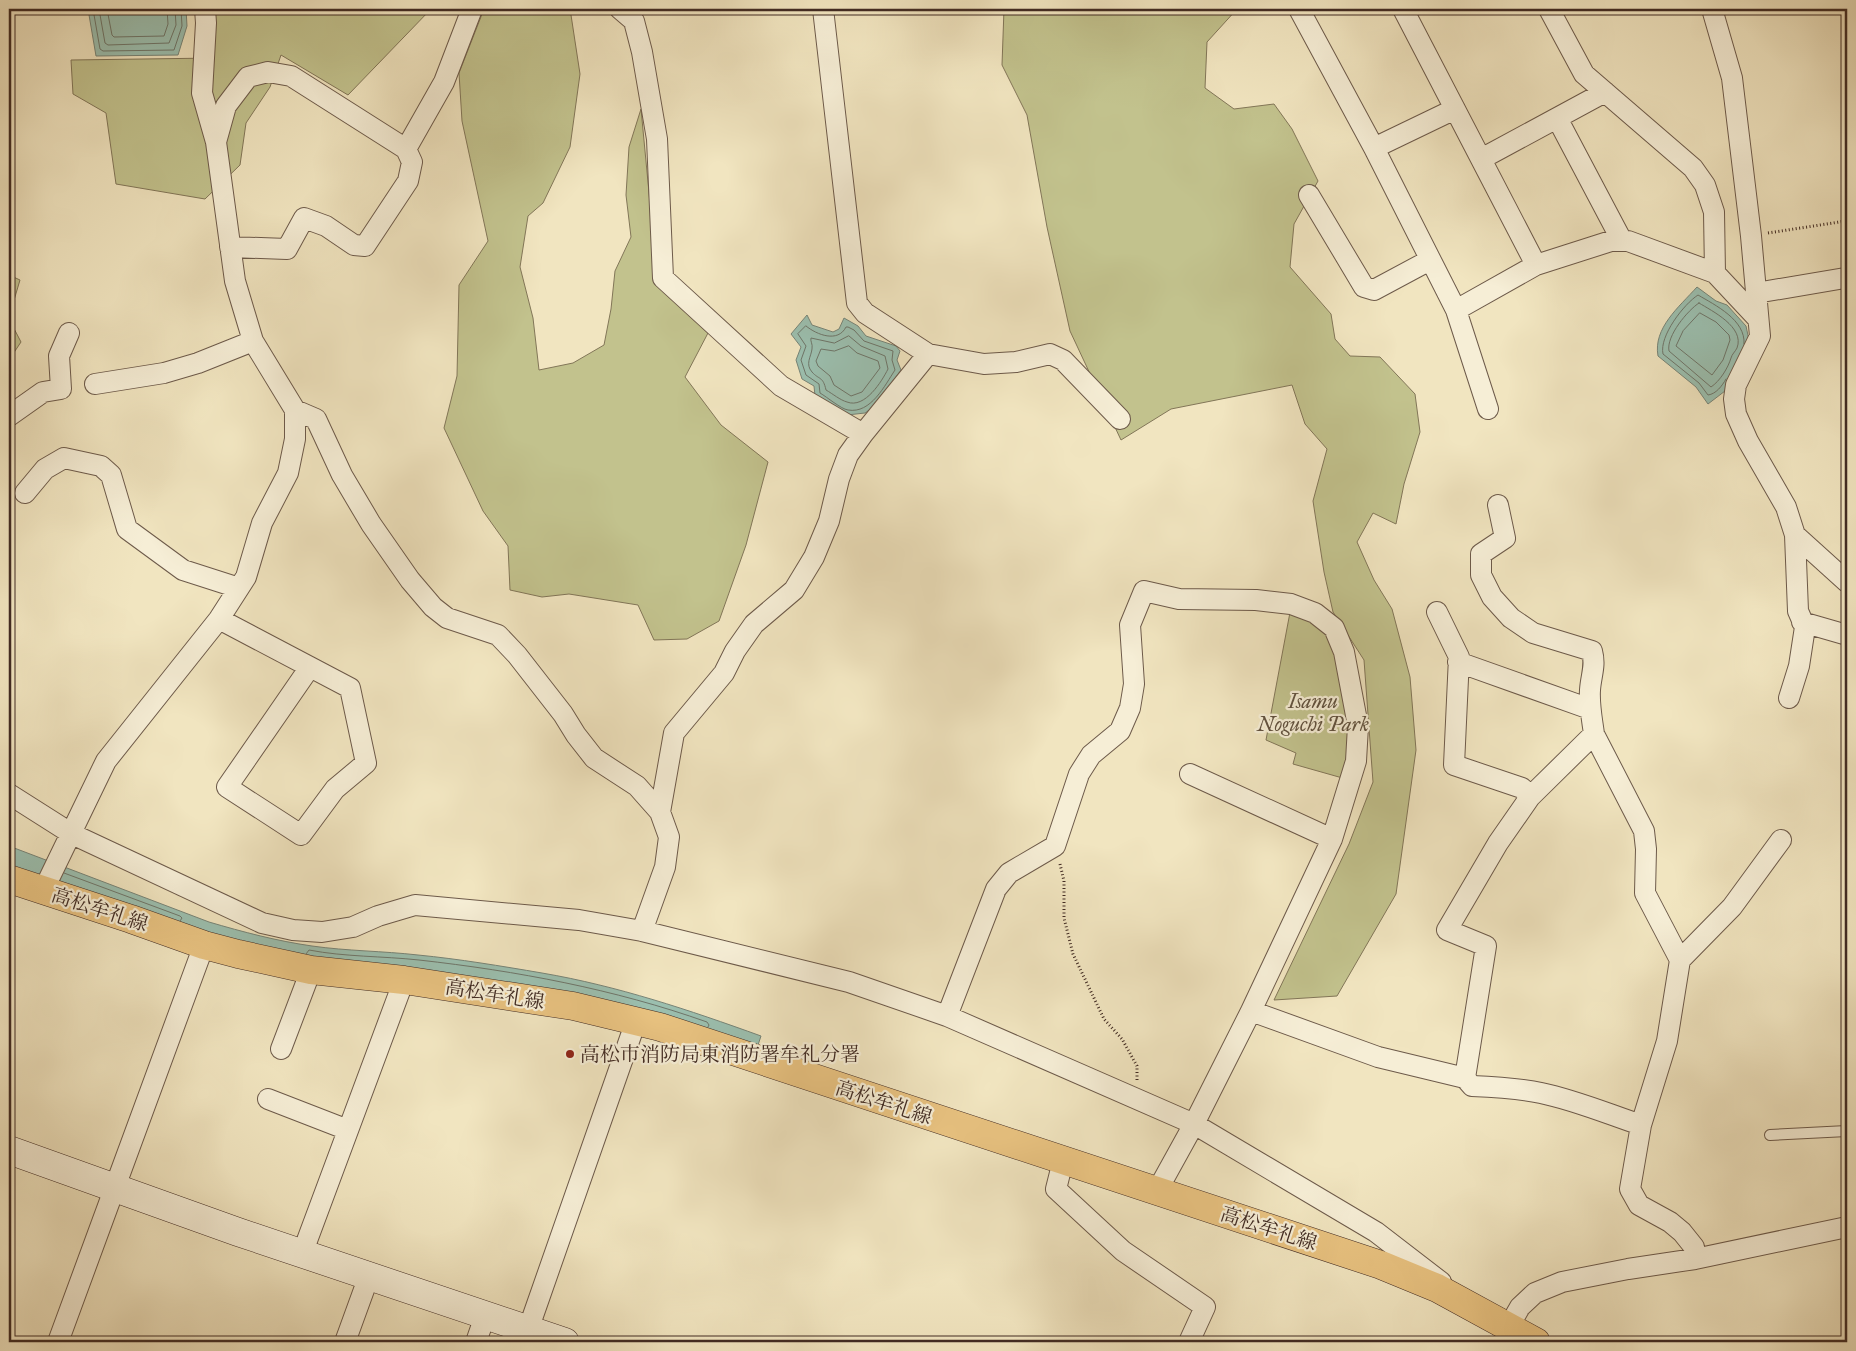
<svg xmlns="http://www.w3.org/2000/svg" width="1856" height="1351" viewBox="0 0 1856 1351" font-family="'IM FELL Great Primer','Noto Serif JP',serif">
	<rect width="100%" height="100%" fill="#f1e5c0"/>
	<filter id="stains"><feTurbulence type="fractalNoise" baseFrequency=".004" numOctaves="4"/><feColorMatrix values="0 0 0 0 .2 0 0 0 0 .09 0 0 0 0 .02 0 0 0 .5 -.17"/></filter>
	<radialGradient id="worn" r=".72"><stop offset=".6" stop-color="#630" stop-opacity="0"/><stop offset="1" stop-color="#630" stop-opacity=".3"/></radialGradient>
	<path fill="#c2c28d" stroke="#827658" d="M215,9H431L348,95L281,55L270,87L246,123L240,165L205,199L116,184L106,113L73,94L71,60L214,58Z
		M484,9H568L571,15L580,74L570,147L543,203L528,216L520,267L533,318L539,370L573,363L604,345L611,309L615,271L631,237L626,195L629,147L641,109L658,287L708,333L685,377L721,425L768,462L746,545L719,621L687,639L654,640L638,605L569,594L542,597L510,590L508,546L483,511L444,428L457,376L459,285L488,241L462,121L459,73Z
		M1004,9H1237L1207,42L1205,88L1234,109L1274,104L1292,129L1318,181L1294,224L1290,267L1331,314L1335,339L1350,356L1380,357L1415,394L1420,432L1404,484L1396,524L1373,513L1357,542L1374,580L1392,609L1410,677L1416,750L1396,894L1337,996L1274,1000L1349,844L1373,782L1364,660L1333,612L1324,572L1313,501L1327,449L1305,424L1292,385L1171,409L1121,440L1070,331L1047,227L1027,115L1002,65Z
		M9,275L20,280L9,317Z
		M9,319L21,342L9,360Z
		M1291,607L1334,628L1358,726L1346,779L1293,764L1296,753L1266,740Z"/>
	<path fill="#9bbfaf" stroke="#778477" d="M88,9H186L187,26L178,55L96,56Z
		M1697,287L1716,301L1727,305L1746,326L1749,340L1742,365L1725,391L1708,404L1696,387L1658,356C1653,328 1679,307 1697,287Z
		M807,315L812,325L833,332L839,329L844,318L858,326L866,336L896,346L900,351L897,360L901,370L875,406L865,413L847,415L815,396L814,386L802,379L796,360L801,347L791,334Z
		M9,846L209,922C243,932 277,941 312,946C347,951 383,951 418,955C459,959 501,966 542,973C618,986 689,1010 761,1036L757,1048L272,953L51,881L9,865Z"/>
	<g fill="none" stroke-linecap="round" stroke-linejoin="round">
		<path stroke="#6e7569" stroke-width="1" d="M93,9L100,49L103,51L174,50L182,26L181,9
			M99,9L105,43L108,45L169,43L176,25L175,9
			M107,9L112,35L114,37L164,36L168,24L167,9
			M1699,303C1712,311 1745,327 1737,348C1735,352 1732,354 1731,358C1728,368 1720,381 1711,387L1669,351C1666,336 1688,310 1699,303Z
			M1700,313L1716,322L1729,335L1730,340L1723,360L1712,375L1676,346L1683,331Z
			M806,326C817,335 838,343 846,327H848L854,330L864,341L893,351L892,360L895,370C885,385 871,414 848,410C841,409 827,397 820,393L819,384L806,375L801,360L806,346L798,334Z
			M849,336L861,346L885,356L888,369C882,381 865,409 847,402C840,400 833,394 826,390C823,376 819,380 812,372C805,364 811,357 812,349C813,344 810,341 811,338L834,343Z
			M849,346L857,353L878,361L880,368L862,392L851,396L834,385L830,376L818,366L816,361L821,349L834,351Z
			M1726,379C1722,386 1716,394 1708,395L1699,383L1663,354C1659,336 1684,304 1698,295C1715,305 1746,320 1744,344
			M64,873L180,916L182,918L180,921
			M306,954L309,950C345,957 382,956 419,960C517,971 614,989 707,1022L709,1025L708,1027"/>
		<g stroke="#6d5a4a" stroke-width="12">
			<path id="lane" d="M1770,1135L1847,1131"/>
		</g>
		<g stroke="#6d5a4a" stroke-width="22">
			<path id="street" d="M205,9L206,23L202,93L216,142
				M620,9L634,21L642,52L657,139L663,278L781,386L863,434
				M823,9L857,303L865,313L928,354L984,364L1016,362L1050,354L1063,360L1120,419
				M1299,9L1374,148L1456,310L1536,265L1611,241H1628L1715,273L1758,319
				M1403,9L1536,265
				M1549,9L1584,74L1693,168L1705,185L1714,212L1715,273
				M1712,9L1732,78L1751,236L1760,336L1736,385L1734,399L1736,414L1748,441L1786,507L1795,535L1847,582
				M1557,118L1622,241
				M1374,148L1455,109
				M1481,159L1605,92
				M1309,195L1364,287L1374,290L1430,260
				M230,247L287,249L304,218L326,226L354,245L365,246L408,181L412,162L406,149
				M1756,293L1845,278
				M1456,310L1488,409
				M95,384L164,373L198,363L253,341
				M295,410L316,419L342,475L371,524L410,580L433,607L447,618L498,635L517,655L563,714L576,735L594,758L637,786L660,812L669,837L665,867L642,931
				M9,416L43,392L61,389L59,356L69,333
				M25,493L45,469L64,458L101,466L111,475L127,529L183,570L239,588
				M1498,505L1505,538L1481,554V575L1492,597L1511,618L1533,633L1592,651C1596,666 1591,675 1590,690C1589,705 1592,719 1594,734
				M1437,612L1459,657L1454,765L1522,788L1530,797
				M219,619L350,688L366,763L335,789L301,835L227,787L310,667
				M1802,622L1847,635
				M1458,662L1590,709
				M1789,698L1799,666L1805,627L1798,611L1795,535
				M1190,774L1332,839
				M9,794L72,834L262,923L293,930L322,932L353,927L378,916L415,905L579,920L642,931L849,982L947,1016L1194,1124L1376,1232L1441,1282
				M660,812L674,733L724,673L735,651L754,624L794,590L814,557L829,521L839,479L848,455L863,434L928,354
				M43,891L106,761L219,619L246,577L262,523L288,473L295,439V410L253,341L235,281L216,142L226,106L248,77L268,72L291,76L406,149L444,82L472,9
				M1680,960L1732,907L1781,840
				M1251,1011L1378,1057L1465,1078L1486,946L1447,930L1498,843L1530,797L1594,734L1644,831L1646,849L1645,893L1680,960L1667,1041L1641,1125L1630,1189L1639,1205L1670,1222L1682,1232L1694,1247L1695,1259
				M947,1016L996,889L1009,873L1055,846L1079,774L1091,755L1120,731L1130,708L1134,684L1130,625L1144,591L1179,599L1256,600L1291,604L1315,613L1334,628L1344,652L1358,726L1356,761L1332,839L1251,1011L1194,1124L1157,1191
				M281,1049L311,970
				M1465,1078L1472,1086C1495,1087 1518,1088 1541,1093C1575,1100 1608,1114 1641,1125
				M268,1099L348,1130
				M1063,1161L1056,1189L1123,1251L1205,1307L1189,1342
				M302,1254L404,980
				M528,1330L636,1021
				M1509,1340L1508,1328L1520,1307L1535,1293L1562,1282L1628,1269L1695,1259L1847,1227
				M58,1342L204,945
				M345,1342L369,1276
				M476,1342L485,1316"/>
		</g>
		<g stroke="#412b23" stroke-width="29">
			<path id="secondary" d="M9,1150L238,1232L565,1342"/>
		</g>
		<g stroke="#412b23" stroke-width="29">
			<path id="primary" d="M9,879L131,919L204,945L238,954L311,970L404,980L573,1006L660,1027L1381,1265L1437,1288L1536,1342"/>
		</g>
		<path stroke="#412b23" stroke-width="3" stroke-dasharray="1 2.5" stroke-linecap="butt" d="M1768,233L1846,221
			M1060,864L1064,881V918L1073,954L1104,1019L1122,1039L1137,1066V1081"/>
		<use href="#lane" stroke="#f6eed6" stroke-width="10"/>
		<use href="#street" stroke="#f6eed6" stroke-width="20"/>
		<use href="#secondary" stroke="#f6eed6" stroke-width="28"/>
		<use href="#primary" stroke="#e8c280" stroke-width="28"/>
	</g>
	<circle fill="#8f2418" stroke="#f6eed6" stroke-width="2" cx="570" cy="1054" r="5"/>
	<g text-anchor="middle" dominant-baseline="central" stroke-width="4.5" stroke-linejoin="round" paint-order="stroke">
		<g font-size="20" font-style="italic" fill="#61513e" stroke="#f6eed6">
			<text x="1313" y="701">Isamu<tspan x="1313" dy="23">Noguchi Park</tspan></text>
		</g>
		<g font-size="20" fill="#412b23" stroke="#f6eed6">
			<text transform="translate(100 909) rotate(18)">高松牟礼線</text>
			<text transform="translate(495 994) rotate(9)">高松牟礼線</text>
			<text transform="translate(884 1102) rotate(18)">高松牟礼線</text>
			<text transform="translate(1269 1228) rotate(18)">高松牟礼線</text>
		</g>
		<g font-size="20" fill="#412b23" stroke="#f6eed6" text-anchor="start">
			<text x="580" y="1054">高松市消防局東消防署牟礼分署</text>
		</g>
	</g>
	<rect width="1856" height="1351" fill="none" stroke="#f1e5c0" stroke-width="30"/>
	<rect x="10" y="10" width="1836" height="1331" fill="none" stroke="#412b23" stroke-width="2.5"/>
	<rect x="15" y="15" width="1826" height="1321" fill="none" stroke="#412b23"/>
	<rect width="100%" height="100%" filter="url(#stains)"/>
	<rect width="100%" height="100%" fill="url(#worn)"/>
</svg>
